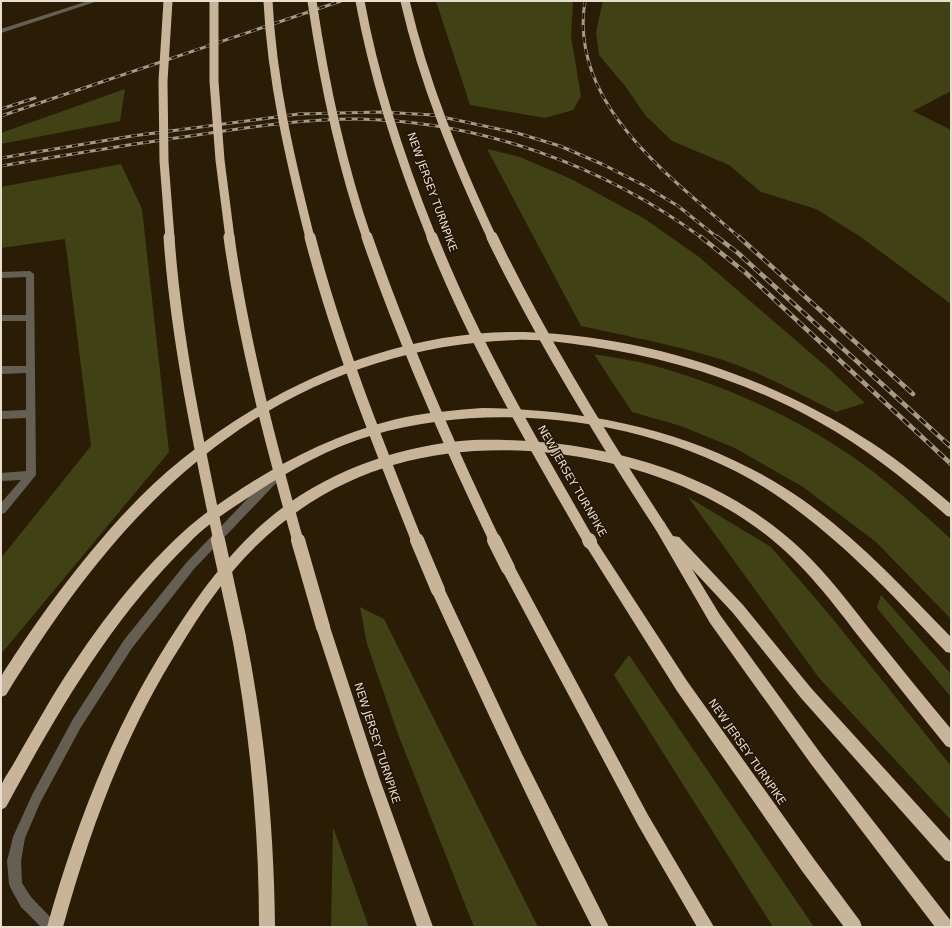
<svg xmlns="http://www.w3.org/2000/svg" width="952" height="928" viewBox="0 0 952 928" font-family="'DejaVu Sans',sans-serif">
	<rect width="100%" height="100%" fill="#2b1d05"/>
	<path fill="#404114" d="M436,1H573L571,36L581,96L573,110L545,118L470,105Z
		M603,1H951V91L913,111L951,130V304L861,237L816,209L761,192L729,165L672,141L646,116L625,86L599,55L596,32Z
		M125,89L120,121L1,144V133Z
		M487,149L520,157L571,179L645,219L699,257L829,369L865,403L836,412C798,393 760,372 720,359C674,345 628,336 581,326Z
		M121,164L142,209L169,452L1,654V558L91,446L65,239L1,248V187Z
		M594,354C616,358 640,361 662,368C730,388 797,418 856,459C890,483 920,511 951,539V619L876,542L803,487L735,448L681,426L632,412Z
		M688,497L771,547L828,613L951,766V820L819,678Z
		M881,595L951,674V697L877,608Z
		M360,607L384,619L538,927H474L398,734L367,644Z
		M629,655L814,927H773L614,675Z
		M333,827L369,927H331Z"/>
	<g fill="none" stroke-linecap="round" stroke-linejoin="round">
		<path fill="#655e53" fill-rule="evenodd" d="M88,1H98L1,33V29Z
			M30,271L34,274L36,475L5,513L1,514V503L21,480L1,481V473L26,471V418L1,419V411L26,410V373L1,374V366H26V321H1V315H26V277L1,278V272Z
			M275,473L279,474L280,477L279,480L194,569L132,648L81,727L40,803L25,838L21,861L22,883L31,897L55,922L57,927H41L21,907L11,889L9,884L7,861L13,837L32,795L73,719L124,640L186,563L271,474Z"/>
		<path fill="#c8b599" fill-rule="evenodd" d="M524,332C647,336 769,376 872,443C900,461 926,483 951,504V517L947,516C907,481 866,448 819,422C748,382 670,358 589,346C565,343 540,339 516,340C412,343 310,377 226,439C133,506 65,599 6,695L1,697C1,691 0,682 1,677C4,670 10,663 14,656C28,635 43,613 59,592C95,545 134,498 181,460C277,382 399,330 524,332Z
			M482,408C595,409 709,434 803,500C858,539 904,589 951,637V653L946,652C892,594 837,535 770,491C659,420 499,398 373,435C331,447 292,469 255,493C232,508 208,523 189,543C111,619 57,713 6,807L1,810C1,803 0,793 1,786C4,778 10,770 14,763C26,741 39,720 51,699C88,639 130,581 182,533C200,516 220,503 241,489C292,456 346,430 406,417C431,412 457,410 482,408Z
			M473,440C591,437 716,468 803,551C828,575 849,603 871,631C898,664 924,697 951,729V748L946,746C918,711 891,677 863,642C833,603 804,564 765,534C697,482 614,457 529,451C425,445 332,472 256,546C226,575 202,611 180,647C125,733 90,829 63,927H47C77,820 117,718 179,625C204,587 231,551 266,521C323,472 399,445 473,440Z
			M660,521L664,522L673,536L679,537L743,605L811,688L951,842V862L945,860L801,698L733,613L692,569L720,615L821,754L951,921V927H935L811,764L710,623L656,530L654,526L656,522Z
			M590,536L594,538L687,681L814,859L860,921L862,927H844L802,871L677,691L586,546L584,542L586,538Z
			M508,562L513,564L648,815L714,927H697L638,825L503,572L502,568L503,564Z
			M438,584L443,586L522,754L609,927H592C535,816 483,703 431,590L433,586Z
			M323,621L328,623L330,627L379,777L433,927H417L365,777L316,627L318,623Z
			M239,631L244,632L246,637C265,733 274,829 275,927H259C259,829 250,733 232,637L234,632Z"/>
		<g stroke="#a59988" stroke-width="3">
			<path id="rail-far1" d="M585,1C568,105 671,177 740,238
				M1,109L35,98
				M1,116L341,1
				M1,158L132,136L299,114L381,112L433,115L517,133L560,146L604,165L645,186L678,206L718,238
				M1,166C66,155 131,144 197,135C250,127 303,119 357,119C480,121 603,165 702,238"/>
		</g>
		<g stroke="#a59988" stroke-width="4.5">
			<path id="rail" d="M701,237L746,273L951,464
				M717,237L738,253L951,447
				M739,237L913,394"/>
		</g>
		<use href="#rail-far1" stroke="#211400" stroke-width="2" stroke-dasharray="6" stroke-linecap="butt"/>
		<use href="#rail" stroke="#211400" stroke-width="3" stroke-dasharray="8" stroke-linecap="butt"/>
		<path stroke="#c8b599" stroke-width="9" d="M168,1L163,81L164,161L170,238
			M214,1V81L220,160L230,238
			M268,1C272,82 290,159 310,238
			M312,1C324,82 340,160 367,238
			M360,1C375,83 401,161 432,238
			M405,1C424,83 456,161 492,238"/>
		<path stroke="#c8b599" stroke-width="11" d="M169,237C176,339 198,441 219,541
			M229,237C243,339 270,441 298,541
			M310,237C337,341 377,441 417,541
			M367,237C403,341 447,441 495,541
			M432,237C474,343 532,442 589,541
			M492,237C540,337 599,433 660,526"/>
		<path stroke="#c8b599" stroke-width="14" d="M218,540L239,637
			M298,540L323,627
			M417,540L438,590
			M494,540L508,568
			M589,540L590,542"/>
	</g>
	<g text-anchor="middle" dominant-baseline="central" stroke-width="3" stroke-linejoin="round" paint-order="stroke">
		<g font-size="11" fill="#e8ded0" stroke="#211400">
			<text transform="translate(432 192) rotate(70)">NEW JERSEY TURNPIKE</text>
			<text transform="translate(572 481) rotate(60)">NEW JERSEY TURNPIKE</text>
			<text transform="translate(377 743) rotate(72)">NEW JERSEY TURNPIKE</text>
			<text transform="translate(747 752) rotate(55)">NEW JERSEY TURNPIKE</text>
		</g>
	</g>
	<rect width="952" height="928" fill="none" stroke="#e8ded0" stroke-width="4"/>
</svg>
